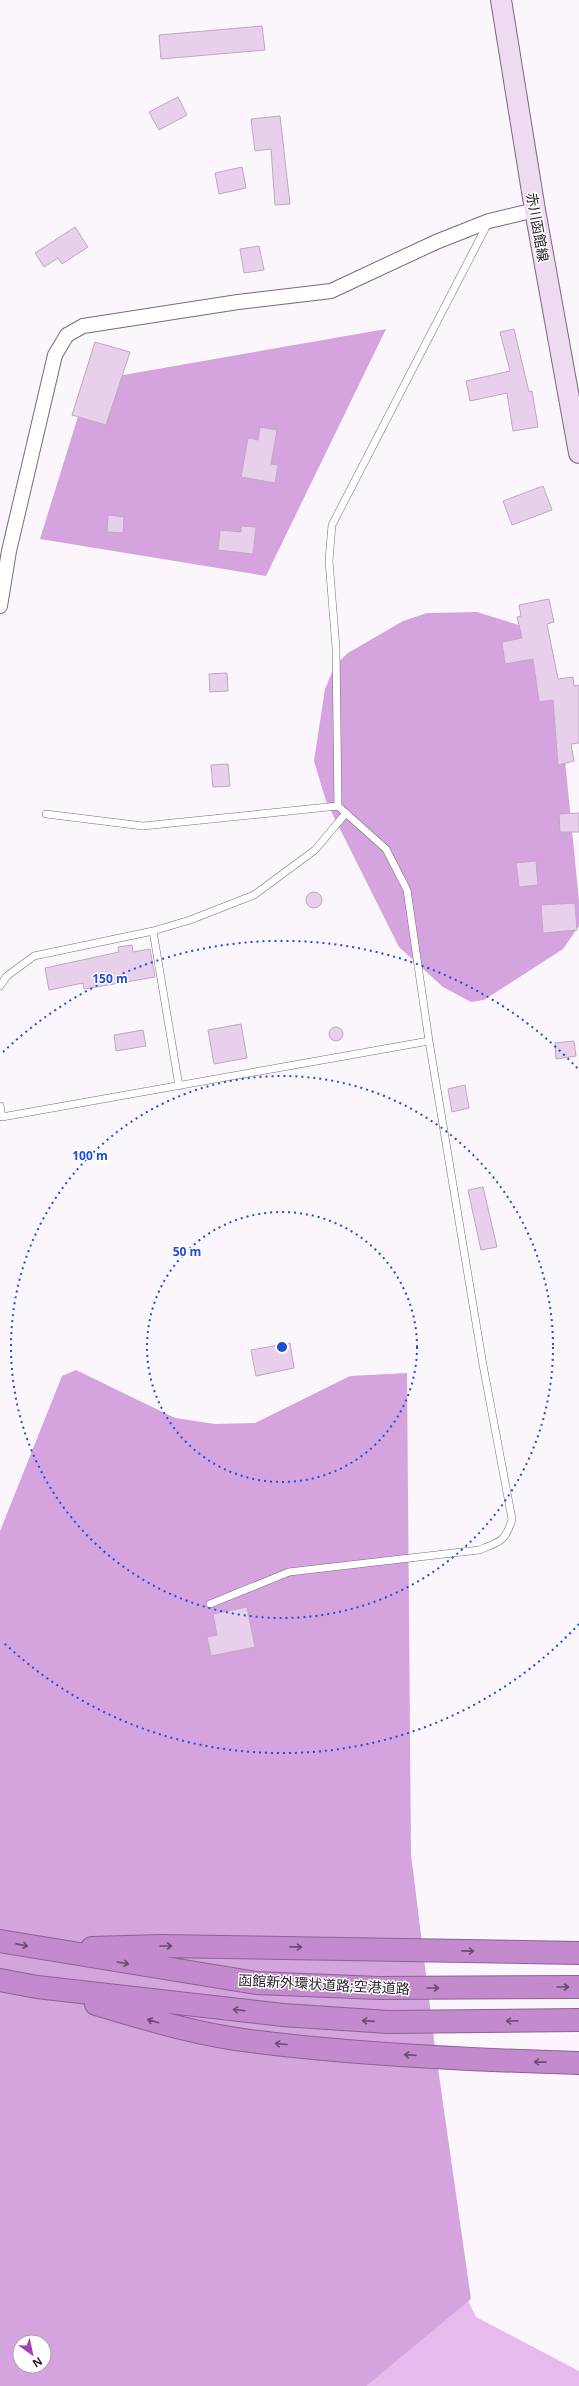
<svg xmlns="http://www.w3.org/2000/svg" width="579" height="2386" viewBox="0 0 579 2386" font-family="'Open Sans','Noto Sans JP',sans-serif">
	<rect width="100%" height="100%" fill="#fbf6fc"/>
	<path fill="#e7baee" d="M440,2242L476,2317L579,2371V2386H293Z"/>
	<path fill="#d5a4de" fill-rule="evenodd" d="M386,329L266,576L40,539L89,381Z
		M477,612L522,626L557,679L579,901V926L563,949L484,1000L471,1002L443,987L399,947L326,801L314,761L325,689L335,665L348,653L403,621L427,613Z
		M76,1370L175,1418L215,1424L255,1423L350,1376L407,1373L411,1854L435,2047L471,2299L366,2386H0V1531L62,1376ZM20,2342H44V2366H20Z"/>
	<path fill="#e8cfec" stroke="#c0a7c3" d="M262,26L265,50L161,59L159,35Z
		M178,97L187,115L159,130L149,112Z
		M280,116L290,204L275,205L271,149L255,151L251,119Z
		M242,167L246,188L219,194L215,173Z
		M75,227L88,247L62,264L58,258L44,267L35,253Z
		M259,246L264,270L244,273L240,249Z
		M514,329L529,392L532,391L538,427L513,431L507,393L470,401L466,381L510,371L500,332Z
		M95,342L130,352L106,425L72,415Z
		M260,427L277,430L271,464L278,465L275,483L241,477L248,438L258,440Z
		M543,486L552,510L512,525L503,501Z
		M108,515L124,517L123,533L107,532Z
		M241,526L256,527L253,554L218,550L220,530L241,532Z
		M549,599L554,622L547,624L558,679L573,677L574,686L579,685V743L571,744L574,761L558,765L553,700L539,702L533,659L505,664L502,642L522,638L517,617L521,616L519,605Z
		M227,673L228,691L210,692L209,674Z
		M228,764L230,786L213,787L211,765Z
		M579,813V832H560L559,814Z
		M536,861L538,885L519,887L516,863Z
		M306 900a8 8 0 1 1 16 0a8 8 0 1 1-16 0Z
		M575,903L577,930L543,933L541,905Z
		M132,945L133,952L150,949L155,977L84,989L83,983L49,990L45,968L119,952L118,947Z
		M241,1024L247,1058L214,1064L208,1030Z
		M329 1034a7 7 0 1 1 14 0a7 7 0 1 1-14 0Z
		M143,1030L146,1046L116,1051L114,1035Z
		M574,1041L576,1056L556,1059L555,1043Z
		M465,1085L469,1108L452,1112L448,1089Z
		M483,1187L497,1247L481,1250L468,1190Z
		M290,1343L294,1368L256,1376L251,1350Z
		M247,1607L255,1647L211,1656L207,1637L217,1635L213,1614Z"/>
	<g fill="none" stroke-linecap="round" stroke-linejoin="round">
		<g stroke="#7d6780" stroke-width="8">
			<path id="lane" d="M46,814L143,826L338,806L336,648L329,561L332,525L488,223
				M153,931L179,1086
				M0,986L7,976L34,956L153,931L190,920L254,895L315,850L346,813
				M0,1106L2,1117L429,1041
				M210,1604L289,1572L479,1550C500,1542 506,1541 512,1519L483,1365L429,1041L407,890L386,849L338,806"/>
		</g>
		<g stroke="#7d6780" stroke-width="16">
			<path id="street" d="M0,606L9,551L55,355L67,335L83,326L238,302L331,291L436,242L489,221L535,210"/>
		</g>
		<g stroke="#7d6780" stroke-width="22">
			<path id="secondary" d="M501,0L535,210L579,453"/>
		</g>
		<g stroke="#8b6392" stroke-width="24">
			<path id="highway" d="M0,1941L256,1983L379,1988L579,1987
				M92,1948L161,1946L579,1953
				M0,1980L37,1987L283,2015L388,2022L579,2020
				M96,2004C149,2020 203,2036 258,2042C364,2055 472,2060 579,2063"/>
		</g>
		<use href="#lane" stroke="#fff" stroke-width="7"/>
		<use href="#street" stroke="#fff" stroke-width="14"/>
		<use href="#secondary" stroke="#eddcf0" stroke-width="20"/>
		<use href="#highway" stroke="#c38acd" stroke-width="22"/>
	</g>
	<defs><path id="oneway-shaft" d="M-6 0H5M1.5-3L5.5 0L1.5 3" fill="none" stroke-width="1.6" stroke-linecap="round" stroke-linejoin="round"/></defs>
	<g stroke="#6b4c70">
		<use href="#oneway-shaft" transform="translate(22 1945) rotate(11)"/>
		<use href="#oneway-shaft" transform="translate(166 1946)"/>
		<use href="#oneway-shaft" transform="translate(296 1947) rotate(1)"/>
		<use href="#oneway-shaft" transform="translate(468 1951) rotate(1)"/>
		<use href="#oneway-shaft" transform="translate(123 1963) rotate(10)"/>
		<use href="#oneway-shaft" transform="translate(563 1987)"/>
		<use href="#oneway-shaft" transform="translate(433 1988)"/>
		<use href="#oneway-shaft" transform="translate(239 2010) rotate(-173)"/>
		<use href="#oneway-shaft" transform="translate(153 2021) rotate(-164)"/>
		<use href="#oneway-shaft" transform="translate(368 2021) rotate(-176)"/>
		<use href="#oneway-shaft" transform="translate(512 2021) rotate(179)"/>
		<use href="#oneway-shaft" transform="translate(281 2044) rotate(-175)"/>
		<use href="#oneway-shaft" transform="translate(410 2055) rotate(-176)"/>
		<use href="#oneway-shaft" transform="translate(540 2062) rotate(-179)"/>
	</g>
	<g fill="none" stroke="#1d4ed8" stroke-width="2" stroke-dasharray="2 4">
		<circle cx="282" cy="1347" r="135"/>
		<circle cx="282" cy="1347" r="271"/>
		<path d="M579 1624A406 406 0 0 1 3 1642M3 1052A406 406 0 0 1 579 1070"/>
	</g>
	<g text-anchor="middle" dominant-baseline="central" stroke-width="3" stroke-linejoin="round" paint-order="stroke">
		<g font-size="14" fill="#231a24" stroke="#fff">
			<text transform="translate(538 227) rotate(80)">赤川函館線</text>
			<text transform="translate(324 1984) rotate(3)">函館新外環状道路;空港道路</text>
		</g>
	</g>
	<circle cx="282" cy="1347" r="6" fill="#1d4ed8" stroke="#fff" stroke-width="2"/>
	<g font-size="12" text-anchor="middle" font-weight="bold" fill="#1d4ed8" stroke="#fff" stroke-width="3" stroke-linejoin="round" paint-order="stroke">
		<text x="110" y="983">150 m</text>
		<text x="90" y="1160">100 m</text>
		<text x="187" y="1256">50 m</text>
	</g>
	<g transform="translate(32 2354) rotate(147)"><circle r="19" fill="#ffffff" stroke="#a7a3a7"/>
	<path d="M0-3L7 15L0 10L-7 15Z" fill="#a045b0"/>
	<text y="-6" font-size="11" font-weight="bold" text-anchor="middle" fill="#231a24">N</text>
	</g>
</svg>
